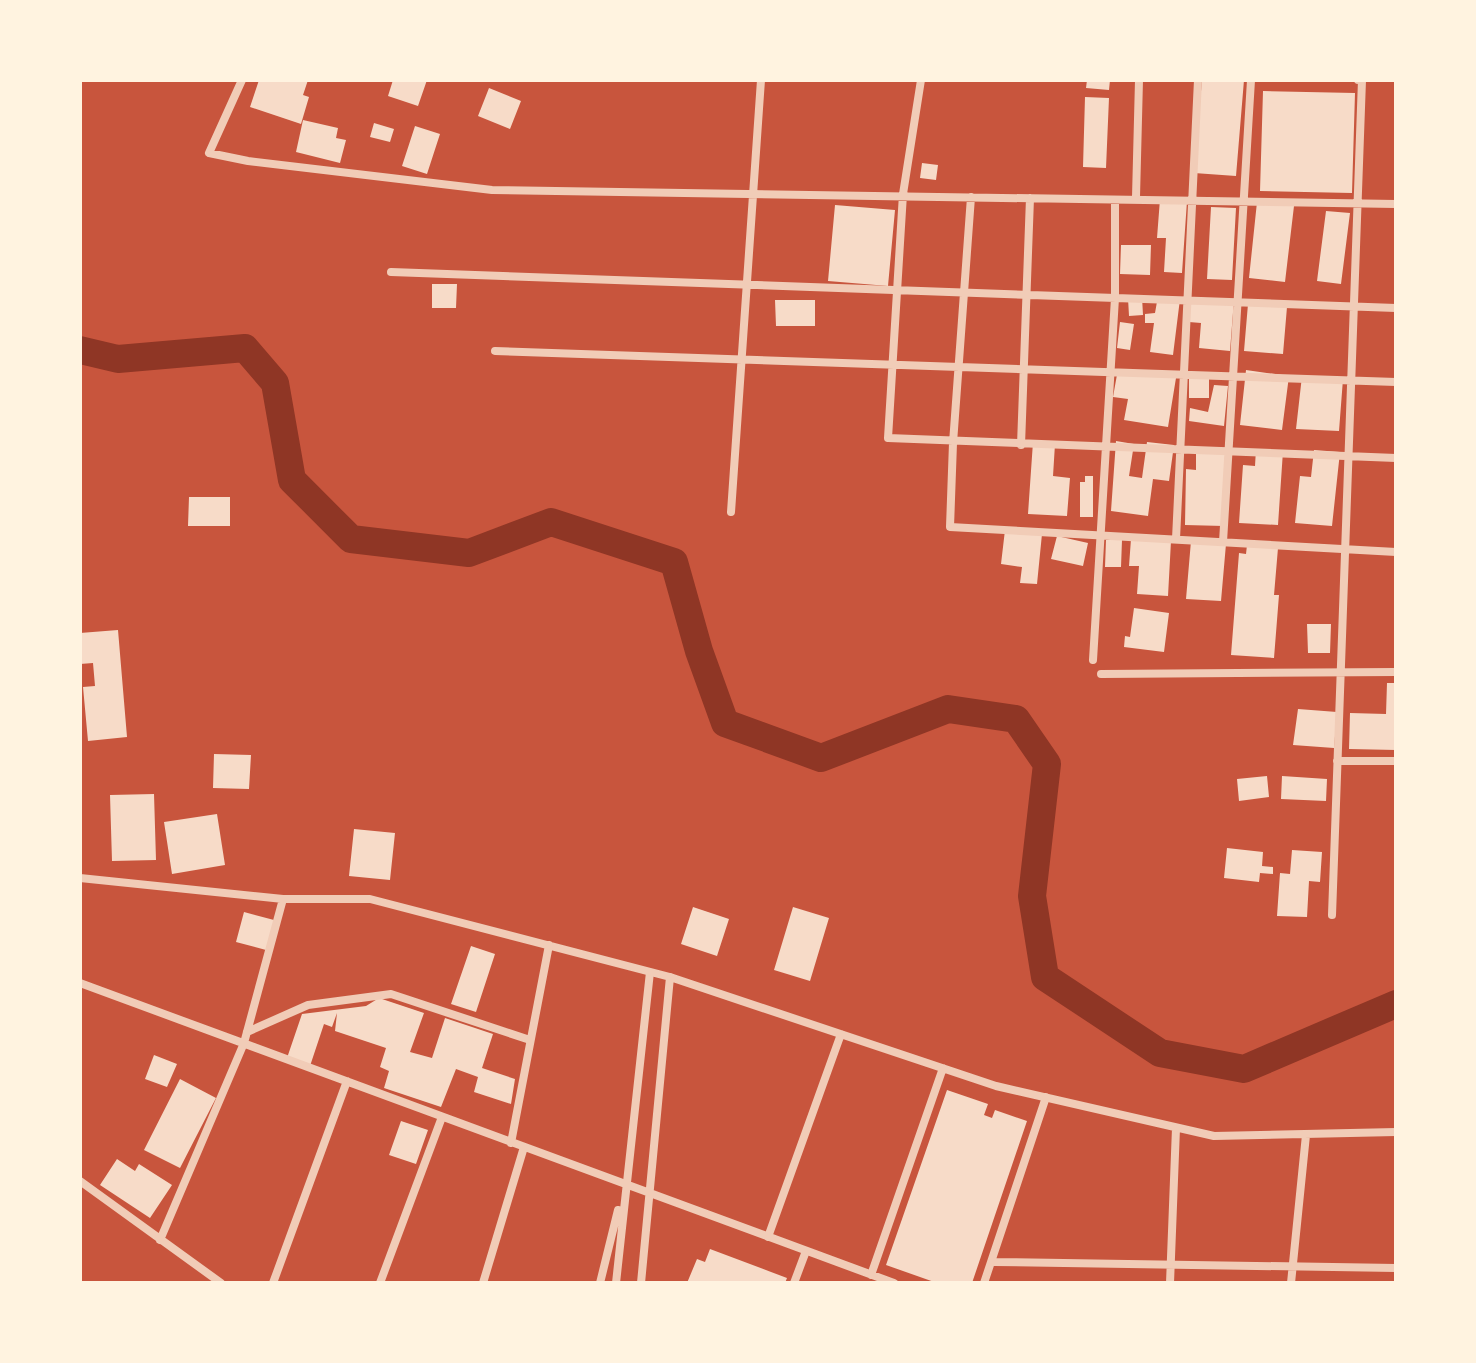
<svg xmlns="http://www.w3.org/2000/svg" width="1476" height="1363" viewBox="0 0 1476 1363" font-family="Lora,serif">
	<rect width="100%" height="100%" fill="#c8553d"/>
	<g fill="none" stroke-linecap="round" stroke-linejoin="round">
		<path stroke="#8f3625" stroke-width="28" d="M80,350L118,359L245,348L275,383L292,480L351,539L469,553L551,522L674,562L699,651L725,723L821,758L948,709L1016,719L1047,764L1032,896L1045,977L1160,1053L1244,1069L1396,1004"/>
	</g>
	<path fill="#f7dbc8" d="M259,80H308L303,95L309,97L301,124L250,107Z
		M393,80H427L418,106L388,96Z
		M1087,80H1110L1109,90L1086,88Z
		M1202,80H1244L1236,176L1194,173Z
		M489,88L521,101L510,129L478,116Z
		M1263,91L1355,93L1352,193L1260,191Z
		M1085,97L1109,98L1106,168L1083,167Z
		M303,120L338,128L336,138L346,140L340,163L296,152Z
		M374,123L394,129L390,142L370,137Z
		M415,126L440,134L427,174L402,166Z
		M922,163L938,165L936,180L920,178Z
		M1160,199L1187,201L1182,273L1164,272L1166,238H1157Z
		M1257,202L1294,206L1285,282L1249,278Z
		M835,205L895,210L888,286L828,281Z
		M1211,207L1236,208L1232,280L1207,279Z
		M1326,211L1350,213L1341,284L1317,281Z
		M1121,245H1151L1150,275L1120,274Z
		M432,284H457L456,308H432Z
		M1158,296L1180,299L1173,355L1150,352L1154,323H1145V314L1155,313Z
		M1142,297L1143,315L1129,316L1128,298Z
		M1191,297L1234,300L1230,351L1199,348L1201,323L1189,322Z
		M775,300H815V326H776Z
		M1248,304L1287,307L1283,354L1244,351Z
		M1120,322L1134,324L1130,350L1117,348Z
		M1118,369L1176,378L1168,427L1124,420L1128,399L1113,397Z
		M1246,370L1289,376L1282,430L1240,425Z
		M1189,372H1209V398H1189Z
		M1302,376L1343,379L1339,431L1296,429Z
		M1214,385L1228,386L1224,426L1189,421L1190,408L1208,412Z
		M1116,441L1134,444L1129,476L1142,478L1147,442L1174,445L1169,481L1153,479L1148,516L1111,511Z
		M1033,442L1055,444L1053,476L1070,478L1067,516L1028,514Z
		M1196,447L1227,448L1224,526L1185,525L1186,469L1196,470Z
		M1256,449L1283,451L1278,525L1239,523L1243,465L1255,466Z
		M1314,450L1340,452L1332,526L1295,523L1300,476L1311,477Z
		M1085,476H1093V517H1080V482H1085Z
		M189,497H230V526H188Z
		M1005,530L1042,534L1037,584L1020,583L1022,567L1001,564Z
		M1057,536L1088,543L1083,566L1051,559Z
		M1131,539L1171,541L1168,596L1137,594L1139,566H1129Z
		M1106,540H1122L1121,567H1105Z
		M1191,541L1226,544L1221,601L1186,599Z
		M1247,545L1278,548L1274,595H1279L1274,658L1231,655L1239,553L1246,554Z
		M1134,608L1169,613L1164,652L1124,647L1125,636L1130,637Z
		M1307,624H1331L1330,653H1308Z
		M118,630L127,737L88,741L83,687L95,686L93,663L80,664V633Z
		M1387,683H1396V750L1349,749L1350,713L1386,714Z
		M1298,709L1337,712L1334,748L1293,745Z
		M214,754L251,755L249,789L213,788Z
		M1267,776L1269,797L1239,801L1237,779Z
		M1282,776L1327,779L1326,801L1281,799Z
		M154,794L156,860L112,861L110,795Z
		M217,814L225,865L172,874L164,822Z
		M354,829L395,833L390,880L349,876Z
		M1227,848L1263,852L1262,866L1273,867V874L1260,873L1259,882L1224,878Z
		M1292,850L1322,852L1320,882L1309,881L1307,917L1277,916L1280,873L1290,874Z
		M693,907L729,919L717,956L681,944Z
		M793,907L829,918L810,981L774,970Z
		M244,912L274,920L266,950L236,942Z
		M471,946L495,954L476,1012L451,1004Z
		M379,998L424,1013L410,1052L432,1058L445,1018L493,1034L482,1068L515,1079L511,1104L474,1092L478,1077L456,1069L441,1107L384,1088L389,1071L380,1067L386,1048L335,1031L337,1013L332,1027L324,1024L310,1066L287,1058L302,1014L366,1006Z
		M154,1055L177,1064L167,1087L145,1079Z
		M180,1079L216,1098L180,1168L144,1150Z
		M947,1090L988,1104L984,1115L992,1118L995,1110L1027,1121L972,1283H937L886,1265Z
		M401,1121L428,1130L416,1164L389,1155Z
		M117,1159L135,1171L139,1164L172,1185L150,1218L100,1185Z
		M710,1249L787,1278L785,1283H687L697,1259L705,1262Z"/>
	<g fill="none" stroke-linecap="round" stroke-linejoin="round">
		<path stroke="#f1ccb7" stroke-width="8" d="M242,80L209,153L248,161L492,190L1396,204
			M921,80L903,194L888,438L1396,458
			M971,197L953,443L950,527L1396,552
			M1136,197L1139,80
			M391,272L1396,308
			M495,351L1396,382
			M1021,445L1030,198
			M731,512L761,80
			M1176,539L1198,80
			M1223,542L1251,80
			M1093,660L1115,298V200
			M1101,674L1396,672
			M1337,761H1396
			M80,878L283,899H370L670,977L996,1086L1214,1136L1396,1132
			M1332,915L1362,80H1358
			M80,983L894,1283
			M247,1032L308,1005L391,994L530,1040
			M511,1143L549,945
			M80,1181L221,1283
			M768,1237L841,1034
			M160,1240L244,1043L283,899
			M994,1262L1396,1268
			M871,1275L943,1068
			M273,1283L347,1081
			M380,1283L442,1117
			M483,1283L524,1147
			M600,1283L618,1210
			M616,1283L650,972
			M641,1283L670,977
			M794,1283L806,1251
			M984,1283L1046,1097
			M1170,1283L1176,1128
			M1291,1283L1306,1135"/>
	</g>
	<rect width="1476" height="1363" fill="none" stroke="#fff3e0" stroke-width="164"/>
</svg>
